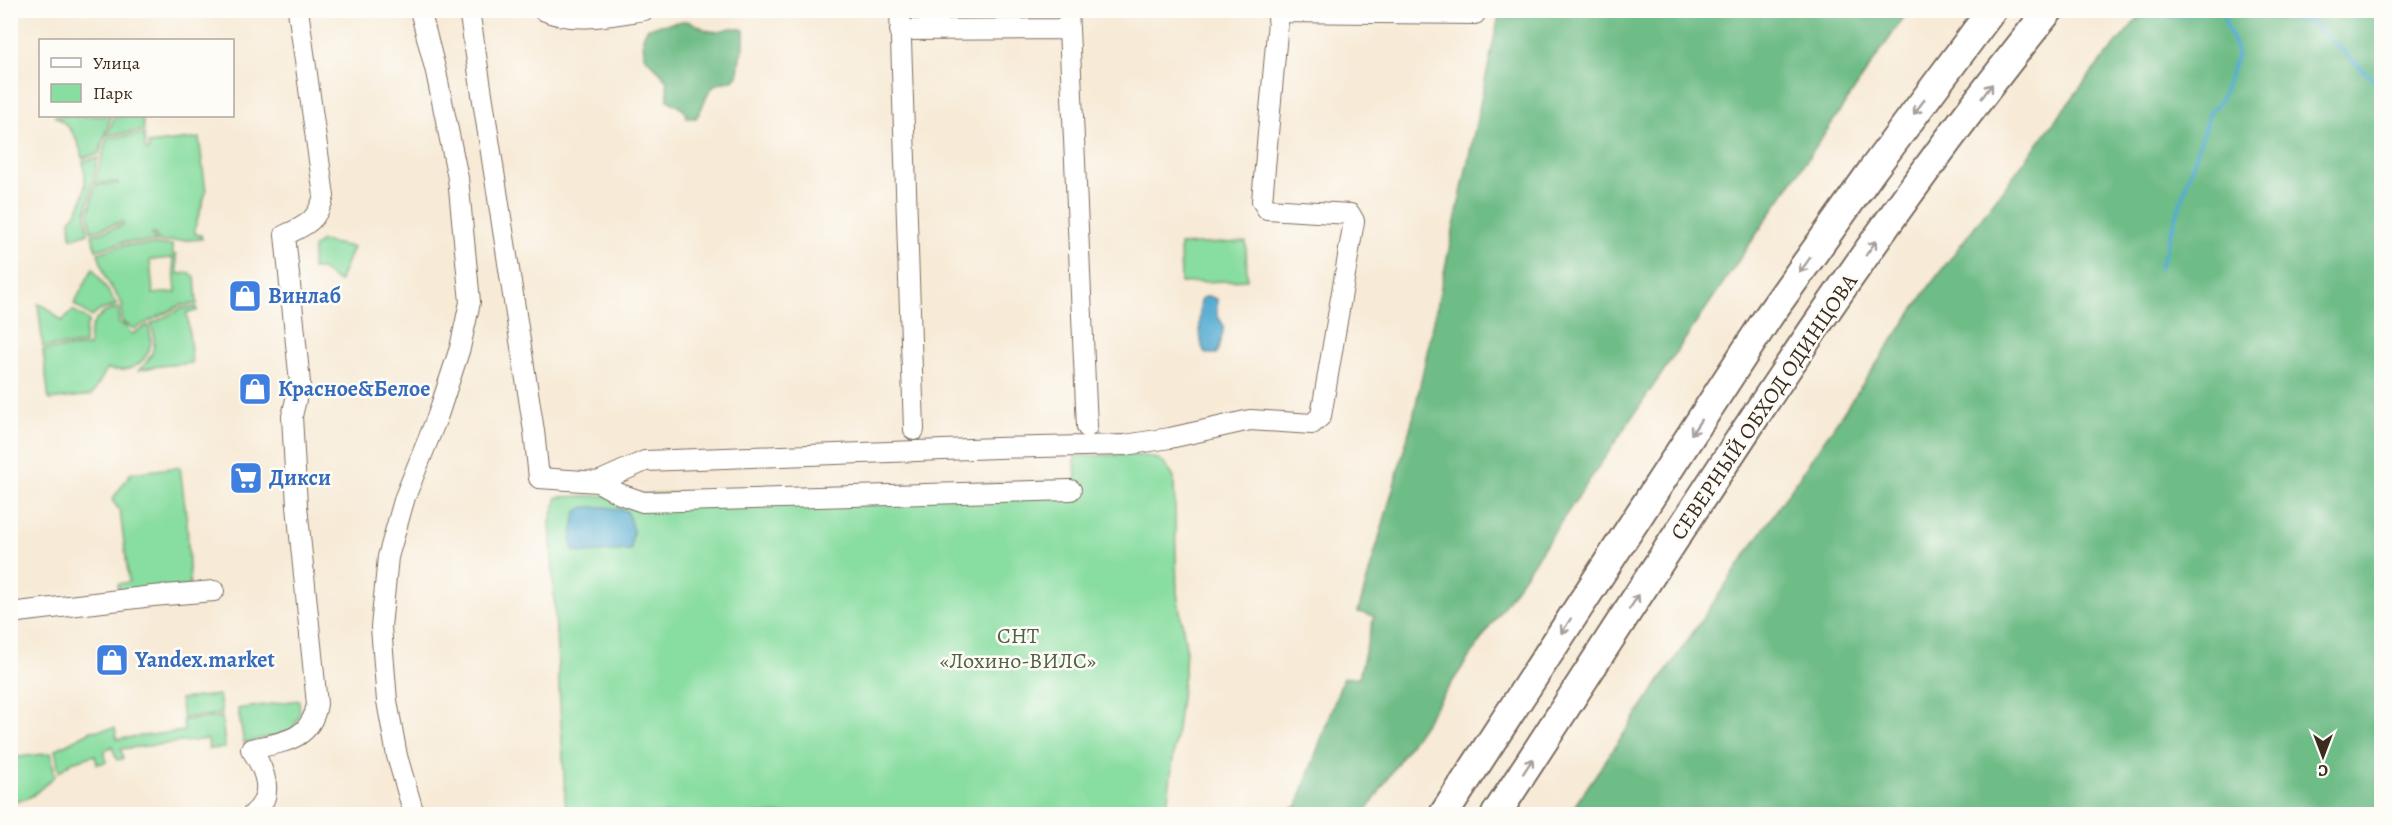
<svg xmlns="http://www.w3.org/2000/svg" width="2392" height="825" viewBox="0 0 2392 825" font-family="Alegreya,serif">
	<rect width="100%" height="100%" fill="#fdfcf7"/>
	<filter id="ink" filterUnits="userSpaceOnUse"><feTurbulence type="fractalNoise" baseFrequency=".0167" numOctaves="2"/><feDisplacementMap in="SourceGraphic" scale="12" xChannelSelector="R" yChannelSelector="G"/><feConvolveMatrix kernelMatrix="1 2 1 2 8 2 1 2 1" color-interpolation-filters="sRGB"/></filter>
	<filter id="wash" filterUnits="userSpaceOnUse"><feTurbulence type="fractalNoise" baseFrequency=".008" numOctaves="4" result="noise"/><feDisplacementMap in="SourceGraphic" scale="24" xChannelSelector="R" yChannelSelector="G"/><feGaussianBlur stdDeviation="1.35" result="paint"/><feColorMatrix in="noise" values="0 0 0 0 0 0 0 0 0 0 0 0 0 0 0 0 0 1.4 0 .05"/><feComposite in="paint" operator="in"/></filter>
	<g filter="url(#wash)">
		<rect width="100%" height="100%" fill="#f7ead6"/>
		<path fill="#88dda0" stroke="#62845f" stroke-width="1.5" fill-rule="evenodd" d="M54,116H111L99,154L82,158C79,139 71,125 54,116Z
			M115,116H142L144,131L107,135Z
			M144,134L146,151L149,150L148,144L199,138L206,192L195,227V234L201,235L202,239L161,242L154,234L152,235L157,242H125L96,250L92,235L123,225L122,222L91,232L89,213L95,185L118,184V182L95,183L107,138Z
			M98,158L86,213L88,233L74,238H71L70,220C86,204 87,182 83,161Z
			M321,241L353,247L339,282L320,269H312L313,248Z
			M1246,242L1247,280L1181,283L1180,245Z
			M125,245H172L173,255H176L178,274L190,273L195,277L197,304L181,305L134,329L122,322V304L106,279L98,253ZM173,258L176,292L153,294L150,260Z
			M93,268L117,305L99,311L92,317L74,304Z
			M38,304L46,307L62,321L73,310L89,321L86,328L84,344L43,347Z
			M197,307V311L187,312L192,363L159,366L139,370C154,357 158,343 151,324L182,308Z
			M119,308V324L124,325L132,334L148,325C159,354 136,376 107,369L92,395L49,400L43,350L89,346C88,326 97,312 119,308Z
			M1075,456C1095,456 1142,452 1158,459C1166,463 1170,471 1174,478L1177,593L1186,647L1185,666L1166,814H566L550,522L557,497L1076,481Z
			M180,467L187,523L190,587L119,591L118,584L129,582L120,511L112,500L131,473Z
			M219,695L222,714L183,718L180,699Z
			M299,700L300,714L291,732L244,743L238,709Z
			M222,717L225,748L209,749L208,739L121,749L123,759L117,760L112,746L105,751L106,762L97,764L95,755L72,762L59,772L55,750L91,731L115,728L117,739L184,731L183,720Z
			M51,753L55,776L32,796L11,804V758Z"/>
		<path fill="#6ebc86" stroke="#547352" stroke-width="1.5" d="M2145,10L2381,11V814H1569L1931,284L2093,71Z
			M1500,11H1908L1400,759L1365,814H1281L1297,806L1343,678L1359,677L1374,616L1358,612L1413,418Z
			M683,21C697,21 699,29 710,31C723,34 727,24 744,30V48L740,56L738,74L732,81C704,82 709,100 696,118H687L684,110L668,100L667,82L662,74L644,56L643,37L647,29C658,24 671,24 683,21Z"/>
		<path fill="#54acd1" stroke="#486b78" stroke-width="1.5" d="M1208,296L1217,299V315L1224,326L1219,350L1216,354H1206C1198,345 1199,311 1201,299Z
			M585,507H606L627,511L633,530L631,550L583,553L574,551L571,542L576,512Z"/>
		<g fill="none" stroke-linecap="round" stroke-linejoin="round">
			<path stroke="#54acd1" stroke-width="4" d="M2122,10C2150,23 2183,15 2211,10
				M2230,10L2311,22L2382,87
				M2160,268L2209,114L2221,99L2238,54L2221,10"/>
		</g>
	</g>
	<g filter="url(#ink)">
		<g fill="none" stroke-linecap="round" stroke-linejoin="round">
			<g stroke="#7d6d5e" stroke-width="22">
				<path id="minor" d="M469,10L534,431L539,478L598,482L620,494L643,502L1071,490
					M543,10C573,24 612,15 644,10
					M900,10L914,430
					M1279,12L1475,14
					M1069,29L1087,427
					M900,30L1069,29L1068,10
					M598,482L645,461L997,448L1125,445L1170,438L1250,420L1312,424L1321,416L1354,221L1350,214L1267,209L1262,201L1279,10
					M10,613L153,596L214,591
					M253,814C276,795 265,770 251,749C282,742 311,741 317,704L297,506L292,416L300,383L285,235C308,225 317,220 324,196L298,10
					M414,814L397,756L387,701L381,627L388,557L405,497L438,415L460,348L470,302L458,178L436,72L420,10"/>
			</g>
			<g stroke="#7d6d5e" stroke-width="32">
				<path id="highway" d="M1444,814L1768,317L1874,168L1992,10
					M1496,814C1674,543 1844,263 2049,10"/>
			</g>
			<use href="#minor" stroke="#fff" stroke-width="20"/>
			<use href="#highway" stroke="#fff" stroke-width="28"/>
		</g>
		<defs><path id="oneway-shaft" d="M-6 0H5M1.5-3L5.5 0L1.5 3" fill="none" stroke-width="1.6" stroke-linecap="round" stroke-linejoin="round" transform="scale(1.5)"/></defs>
		<g stroke="#a79f9a">
			<use href="#oneway-shaft" transform="translate(1987 91) rotate(-53)"/>
			<use href="#oneway-shaft" transform="translate(1919 107) rotate(127)"/>
			<use href="#oneway-shaft" transform="translate(1871 248) rotate(-55)"/>
			<use href="#oneway-shaft" transform="translate(1805 265) rotate(125)"/>
			<use href="#oneway-shaft" transform="translate(1696 427) rotate(124)"/>
			<use href="#oneway-shaft" transform="translate(1634 602) rotate(-57)"/>
			<use href="#oneway-shaft" transform="translate(1566 626) rotate(123)"/>
			<use href="#oneway-shaft" transform="translate(1528 766) rotate(-57)"/>
		</g>
	</g>
	<defs>
		<g id="shop-square" transform="scale(1.725)"><rect x="-9" y="-9" width="18" height="18" rx="4" fill="#3f7fe0" stroke="#fdfcf7"/><path d="M-5-2.5h2.3a2.7 3.5 0 0 1 5.4 0H5L5.5 6h-11ZM-1.5-2.5h3a1.5 2.3 0 0 0-3 0Z" fill="#fff"/></g>
		<g id="supermarket-square" transform="scale(1.725)"><rect x="-9" y="-9" width="18" height="18" rx="4" fill="#3f7fe0" stroke="#fdfcf7"/><path d="M-6-5.5h2.5l.6 2H6L4.5 2H-2.5L-4.4-4H-6ZM-1.5 3.2a1.3 1.3 0 1 0 .1 0ZM3 3.2a1.3 1.3 0 1 0 .1 0Z" fill="#fff"/></g>
	</defs>
	<g fill-rule="evenodd">
		<use href="#shop-square" x="245" y="296"/>
		<use href="#shop-square" x="255" y="389"/>
		<use href="#supermarket-square" x="246" y="478"/>
		<use href="#shop-square" x="112" y="660"/>
	</g>
	<g text-anchor="middle" dominant-baseline="central" stroke-width="5" stroke-linejoin="round" paint-order="stroke">
		<g font-size="22" font-weight="bold" fill="#366cbe" stroke="#fdfcf7" text-anchor="start">
			<text x="268" y="296">Винлаб</text>
			<text x="278" y="389">Красное&amp;Белое</text>
			<text x="269" y="478">Дикси</text>
			<text x="135" y="660">Yandex.market</text>
		</g>
		<g font-size="22" fill="#3b2a1e" stroke="#fdfcf7">
			<text transform="translate(1764 407) rotate(-56)">СЕВЕРНЫЙ ОБХОД ОДИНЦОВА</text>
		</g>
		<g font-size="22" fill="#526045" stroke="#fdfcf7">
			<text x="1018" y="636">СНТ<tspan x="1018" dy="25">«Лохино-ВИЛС»</tspan></text>
		</g>
	</g>
	<rect width="2392" height="825" fill="none" stroke="#fdfcf7" stroke-width="36"/>
	<rect x="39" y="39" width="195" height="78" fill="#fdfcf7" stroke="#afa8a0" stroke-width="1.5"/>
	<rect x="51" y="58" width="30" height="9" fill="#ffffff" stroke="#afa8a0" stroke-width="1.5"/>
	<text x="93" y="69" font-size="18" fill="#3b2a1e">Улица</text>
	<rect x="51" y="84" width="30" height="18" fill="#88dda0" stroke="#afa8a0" stroke-width="1.5"/>
	<text x="93" y="99" font-size="18" fill="#3b2a1e">Парк</text>
	<g transform="translate(2323 756) rotate(180)" stroke="#fdfcf7" stroke-width="4.5" paint-order="stroke">
	<path d="M0-4.5L10 22L0 15L-10 22Z" fill="#3b2a1e"/>
	<text y="-9" font-size="16" font-weight="bold" text-anchor="middle" fill="#3b2a1e">С</text>
	</g>
</svg>
